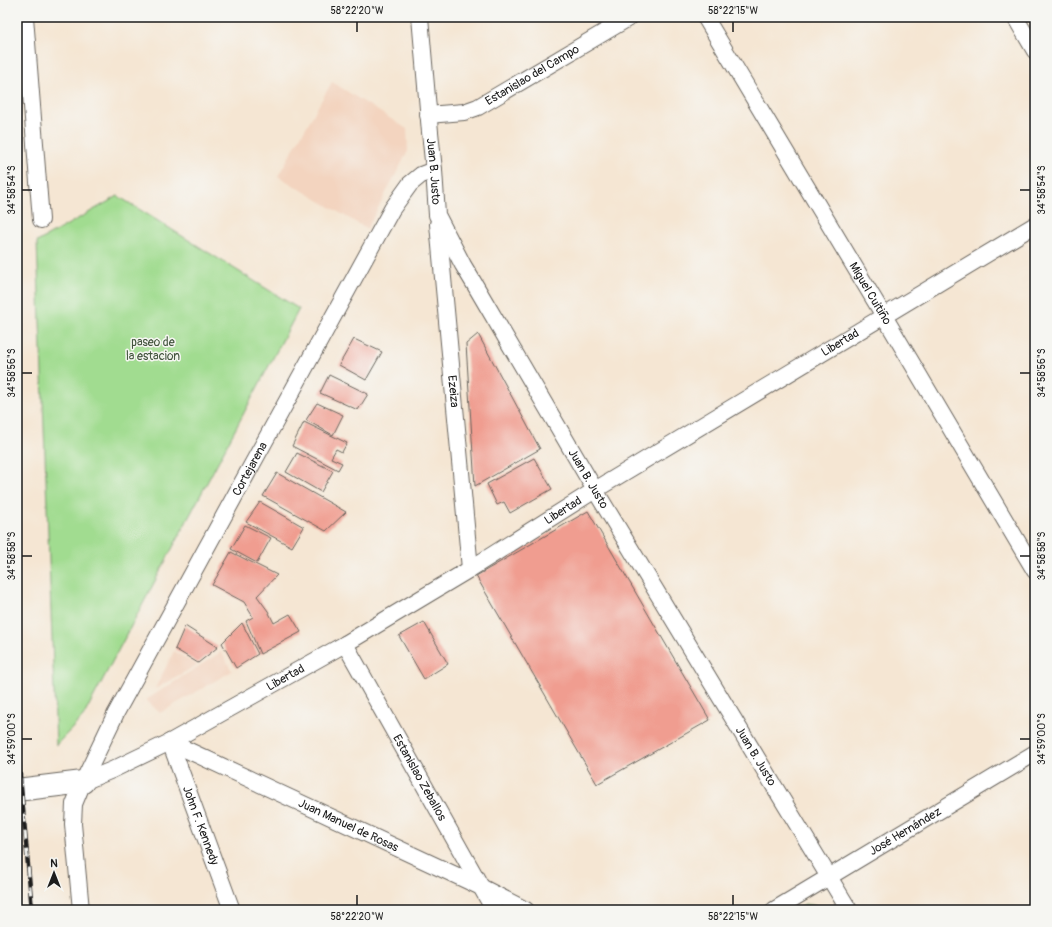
<svg xmlns="http://www.w3.org/2000/svg" width="1052" height="927" viewBox="0 0 1052 927" font-family="Pangolin,sans-serif">
	<rect width="100%" height="100%" fill="#f6f6f2"/>
	<filter id="ink" filterUnits="userSpaceOnUse"><feTurbulence type="fractalNoise" baseFrequency=".025" numOctaves="2"/><feDisplacementMap in="SourceGraphic" scale="8" xChannelSelector="R" yChannelSelector="G"/><feConvolveMatrix kernelMatrix="1 2 1 2 8 2 1 2 1" color-interpolation-filters="sRGB"/></filter>
	<filter id="wash" filterUnits="userSpaceOnUse"><feTurbulence type="fractalNoise" baseFrequency=".012" numOctaves="4" result="noise"/><feDisplacementMap in="SourceGraphic" scale="16" xChannelSelector="R" yChannelSelector="G"/><feGaussianBlur stdDeviation="0.9" result="paint"/><feColorMatrix in="noise" values="0 0 0 0 0 0 0 0 0 0 0 0 0 0 0 0 0 1.4 0 .05"/><feComposite in="paint" operator="in"/></filter>
	<g filter="url(#wash)">
		<rect width="100%" height="100%" fill="#f5e6d3"/>
		<path fill="#f3d4bf" d="M332,82L407,129L408,151L367,229L278,176Z
			M174,651L197,665L155,689Z
			M221,652L232,671L160,713L146,700Z"/>
		<path fill="#a1dc90" stroke="#5e7c56" d="M118,196L299,309L83,717L56,745L37,242Z
			M805,904L817,906L822,910H795Z"/>
		<g id="blocks">
			<path fill="#f09d90" d="M478,334L540,449L475,486L466,344Z
				M354,339L382,352L366,380L339,365Z
				M329,375L368,394L358,410L320,393Z
				M317,403L343,415L333,435L306,420Z
				M304,422L347,443L342,452L336,449L331,458L342,463L338,470L292,446Z
				M297,453L333,471L321,492L286,472Z
				M534,458L552,489L510,513L504,502L497,505L487,484Z
				M277,473L346,512L326,531L263,496Z
				M260,502L304,527L292,547L246,522Z
				M588,511L710,720L597,784L476,576Z
				M245,525L271,538L257,563L231,549Z
				M231,552L277,575L257,596L268,611L274,623L290,614L301,632L260,654L246,621L253,617L244,602L212,585Z
				M424,622L448,664L424,679L399,636Z
				M242,623L258,654L236,668L222,643Z
				M185,626L218,647L198,663L175,649Z"/>
		</g>
	</g>
	<g filter="url(#ink)">
		<use href="#blocks" fill-opacity="0" stroke="#68635c" stroke-width="1"/>
		<g fill="none" stroke-linecap="round" stroke-linejoin="round">
			<g stroke="#68635c" stroke-width="18">
				<g id="street">
					<path d="M25,17L41,220"/>
					<path id="s1" d="M420,17L430,132L434,170L437,215L463,265L475,285L595,490L849,910"/>
					<path id="s2" d="M705,17L884,316L1035,571"/>
					<path d="M1015,17L1035,51"/>
					<path id="s3" d="M428,115L464,112L478,107L630,17"/>
					<path id="s4" d="M438,224L470,569"/>
					<path id="s5" d="M345,644L494,910"/>
					<path id="s6" d="M170,742L481,887L526,910"/>
					<path id="s7" d="M170,742L232,910"/>
					<path id="s8" d="M83,782L112,770L170,742L345,644L470,569L595,490L1035,225"/>
					<path id="s9" d="M81,910L73,824L74,804L83,782L116,713L392,209L410,184L421,175L434,170"/>
					<path id="s10" d="M774,910L1035,753"/>
				</g>
			</g>
			<g stroke="#68635c" stroke-width="24">
				<path id="secondary" d="M17,790L83,782"/>
			</g>
			<use href="#street" stroke="#fff" stroke-width="16"/>
			<use href="#secondary" stroke="#fff" stroke-width="22"/>
			<g stroke="#1c1c1c" stroke-width="4.5">
				<path id="rail" d="M17,742L32,910
					M17,902L18,910"/>
			</g>
			<use href="#rail" stroke="#f6f6f2" stroke-width="3" stroke-dasharray="9" stroke-linecap="butt"/>
		</g>
	</g>
	<path fill="none" stroke="#1c1c1c" stroke-width="1.5" d="M357,22V32M733,22V32M22,190H32M1020,190H1030M22,373H32M1020,373H1030M22,556H32M1020,556H1030M22,739H32M1020,739H1030M357,895V905M733,895V905"/>
	<g text-anchor="middle" dominant-baseline="central" stroke-width="3" stroke-linejoin="round" paint-order="stroke">
		<g font-size="12" fill="#1c1c1c" stroke="#f6f6f2">
			<text stroke="none"><textPath href="#s3" startOffset="114">Estanislao del Campo</textPath></text>
			<text stroke="none"><textPath href="#s1" startOffset="155">Juan B. Justo</textPath></text>
			<text stroke="none"><textPath href="#s2" startOffset="322">Miguel Cuitiño</textPath></text>
			<text stroke="none"><textPath href="#s8" startOffset="876">Libertad</textPath></text>
			<text stroke="none"><textPath href="#s4" startOffset="168">Ezeiza</textPath></text>
			<text stroke="none"><textPath href="#s9" startOffset="485">Cortejarena</textPath></text>
			<text stroke="none"><textPath href="#s1" startOffset="503">Juan B. Justo</textPath></text>
			<text stroke="none"><textPath href="#s8" startOffset="552">Libertad</textPath></text>
			<text stroke="none"><textPath href="#s8" startOffset="228">Libertad</textPath></text>
			<text stroke="none"><textPath href="#s1" startOffset="827">Juan B. Justo</textPath></text>
			<text stroke="none"><textPath href="#s5" startOffset="153">Estanislao Zeballos</textPath></text>
			<text stroke="none"><textPath href="#s6" startOffset="197">Juan Manuel de Rosas</textPath></text>
			<text stroke="none"><textPath href="#s7" startOffset="89">John F. Kennedy</textPath></text>
			<text stroke="none"><textPath href="#s10" startOffset="153">José Hernández</textPath></text>
		</g>
		<g font-size="12" fill="#44563f" stroke="#f6f6f2">
			<text x="153" y="342">paseo de<tspan x="153" dy="14">la estacion</tspan></text>
		</g>
	</g>
	<rect width="1052" height="927" fill="none" stroke="#f6f6f2" stroke-width="44"/>
	<g transform="translate(54 873)" stroke="#f6f6f2" stroke-width="3" paint-order="stroke">
	<path d="M0-3L7 15L0 10L-7 15Z" fill="#1c1c1c"/>
	<text y="-6" font-size="11" font-weight="bold" text-anchor="middle" fill="#1c1c1c">N</text>
	</g>
	<rect x="22" y="22" width="1008" height="883" fill="none" stroke="#1c1c1c" stroke-width="1.5"/>
	<g font-size="10" text-anchor="middle" fill="#1c1c1c">
		<text x="357" y="14">58°22'20"W</text>
		<text x="733" y="14">58°22'15"W</text>
		<text transform="translate(11 190) rotate(-90)" y="4">34°58'54"S</text>
		<text transform="translate(1041 190) rotate(-90)" y="4">34°58'54"S</text>
		<text transform="translate(11 373) rotate(-90)" y="4">34°58'56"S</text>
		<text transform="translate(1041 373) rotate(-90)" y="4">34°58'56"S</text>
		<text transform="translate(11 556) rotate(-90)" y="4">34°58'58"S</text>
		<text transform="translate(1041 556) rotate(-90)" y="4">34°58'58"S</text>
		<text transform="translate(11 739) rotate(-90)" y="4">34°59'00"S</text>
		<text transform="translate(1041 739) rotate(-90)" y="4">34°59'00"S</text>
		<text x="357" y="920">58°22'20"W</text>
		<text x="733" y="920">58°22'15"W</text>
	</g>
</svg>
